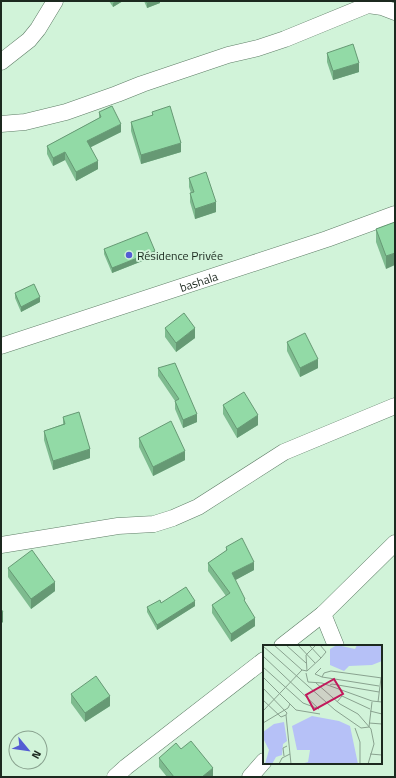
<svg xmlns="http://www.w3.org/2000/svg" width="396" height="778" viewBox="0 0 396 778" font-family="'Titillium Web',sans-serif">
	<rect width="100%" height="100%" fill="#d1f3d9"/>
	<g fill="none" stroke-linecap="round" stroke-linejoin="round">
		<g stroke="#5e7d66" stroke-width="17">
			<g id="minor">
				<path d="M1,62L29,40L38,29L55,1"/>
				<path d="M1,124L25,122L66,112L117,94L142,84L228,55L258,48L285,39L368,5L382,7L395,12"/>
				<path id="s1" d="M1,346L327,239L395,214"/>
				<path d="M1,545L118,526L154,524L173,518L198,507L284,452L395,406"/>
				<path d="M323,614L336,646"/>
				<path d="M282,646L323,614L395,543"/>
				<path d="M115,777L126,767L264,660"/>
				<path d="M250,777L264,761"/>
			</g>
		</g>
		<use href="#minor" stroke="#fff" stroke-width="16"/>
	</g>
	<path fill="#7ebb8f" d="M109,1H123L113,7Z
		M144,1H160V3L147,8Z
		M327,53L359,72L333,80L327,62Z
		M99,112L121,132L91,147L98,169L76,181L65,160L53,166L47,154V146L99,118Z
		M152,112L181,152L141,164L131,131V122L152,116Z
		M189,178L216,212L195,219L190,202V193H191L189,187Z
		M395,222L386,269L376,242V229Z
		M104,249L155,256L112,273L104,254Z
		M15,293L40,302L21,312L15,298Z
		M165,328L195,338L176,352L165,337Z
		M287,342L318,368L300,377L287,351Z
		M158,368L197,422L183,428L175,409V401L158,376Z
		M223,405L258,425L237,438L223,414Z
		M63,417L90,458L53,470L44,440V431L63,424Z
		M139,438L185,460L153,476L139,447Z
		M226,547L254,570L235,580L255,626L231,642L212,613V605L226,596L208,571V563L226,551Z
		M8,568L55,591L31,609L8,577Z
		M161,603L195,606L157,630L147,612V607Z
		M71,694L110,706L85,722L71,703Z
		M181,749L213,777H167L159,767V758Z"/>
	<path fill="#669974" d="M116,1H123L113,7V3Z
		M152,1H160V3L147,8V3Z
		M359,63V72L333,80V71Z
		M121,124V132L87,149V141Z
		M181,143V152L141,164V155Z
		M65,152V160L53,166V158Z
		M98,161V169L76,181V172Z
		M216,202V212L195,219V209Z
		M155,251V256L112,273V268Z
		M395,253V265L386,269V256Z
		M40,297V302L21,312V307Z
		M195,328V338L176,352V343Z
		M318,359V368L300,377V368Z
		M197,414V422L183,428V420Z
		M258,415V425L237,438V429Z
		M90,449V458L53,470V461Z
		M185,451V460L153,476V467Z
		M254,562V570L232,582V573Z
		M55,582V591L31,609V599Z
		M195,601V606L157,630V625Z
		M3,612V622L1,624V614Z
		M255,618V626L231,642V634Z
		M110,696V706L85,722V713Z
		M213,768V777H202Z"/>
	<path fill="#92daa6" stroke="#669974" d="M146,1H152L147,3Z
		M353,44L359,63L333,71L327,53Z
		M112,106L121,124L87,141L98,161L76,172L65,152L53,158L47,146L101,117L99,112Z
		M170,106L181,143L141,155L131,122L153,115L152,112Z
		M206,172L216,202L195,209L190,193L194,192L189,178Z
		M395,222V253L386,256L376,229Z
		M147,232L155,251L112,268L104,249Z
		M34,284L40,297L21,307L15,293Z
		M184,313L195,328L176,343L165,328Z
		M305,333L318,359L300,368L287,342Z
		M175,363L197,414L183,420L175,401L179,399L158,368Z
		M244,392L258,415L237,429L223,405Z
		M79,412L90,449L53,461L44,431L65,424L63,417Z
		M171,421L185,451L153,467L139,438Z
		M242,538L254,562L232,573L245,599L244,600L255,618L231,634L212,605L230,593L208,563L227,550L226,547Z
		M32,550L55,582L31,599L8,568Z
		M186,587L195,601L157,625L147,607L160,600L161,603Z
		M1,609L3,612L1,614Z
		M96,676L110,696L85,713L71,694Z
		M191,741L213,768L202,777H174L159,758L176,743L181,749Z"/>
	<circle fill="#545cd3" stroke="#d1f3d9" stroke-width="1.5" cx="129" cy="255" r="4"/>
	<g text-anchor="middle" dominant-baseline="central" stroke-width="4" stroke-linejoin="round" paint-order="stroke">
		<g font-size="12" fill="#1c291f" stroke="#d1f3d9" text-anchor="start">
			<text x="137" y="255">Résidence Privée</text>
		</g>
		<g font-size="12" fill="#1c291f" stroke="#d1f3d9">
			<text stroke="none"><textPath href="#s1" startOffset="208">bashala</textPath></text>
		</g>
	</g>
	<g transform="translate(263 645)">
		<rect width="119" height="119" fill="#d1f3d9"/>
		<path d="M74,0L92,4L94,0H119V16L109,20L86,21L81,26L67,20V4ZM49,71L76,76L87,81L95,119H38L45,117L47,105H34L29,81ZM21,77L24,96L20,99L19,110L13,112L9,119H2L6,105L1,95L0,87L11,79Z" fill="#b6c1f7"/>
		<path fill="none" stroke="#89a28f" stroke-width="1" d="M11,0L39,25L44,26M23,0L43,18M35,0L52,18M57,0L63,7L58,13M0,1L72,65L98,83L106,82M0,11L56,64M0,22L40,58L56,64M58,23L52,29L59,32L116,41M44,26L58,13L46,0M44,26L43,10L53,0M43,28L45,37L59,38L109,56L119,57M0,32L33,65L57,69M59,32L61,28L68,26L119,33M53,38L77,59L95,69L108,84L111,99L105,119M67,40L69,39L116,47M0,43L24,68L23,70M0,55L18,72L23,70L28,119M74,57L79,51L107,64M115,57L118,33M0,66L39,25M107,66L119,69M0,78L25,63L27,59M106,78L119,79M106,82L109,57M92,83L97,97V119M107,109L119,110M21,111L20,103L24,101M16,119L19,113L27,109"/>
		<path fill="#c2185b" fill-opacity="0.15" stroke="#c2185b" stroke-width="2" d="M71,34L80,49L51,65L43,50Z"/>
		<rect width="119" height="119" fill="none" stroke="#1c291f" stroke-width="2"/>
	</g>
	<rect width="396" height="778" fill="none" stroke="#1c291f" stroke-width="4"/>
	<g transform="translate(28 750) rotate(119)"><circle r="19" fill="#d1f3d9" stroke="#89a28f"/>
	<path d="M0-3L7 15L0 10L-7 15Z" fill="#545cd3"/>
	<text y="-6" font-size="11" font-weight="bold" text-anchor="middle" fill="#1c291f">N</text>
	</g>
</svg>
